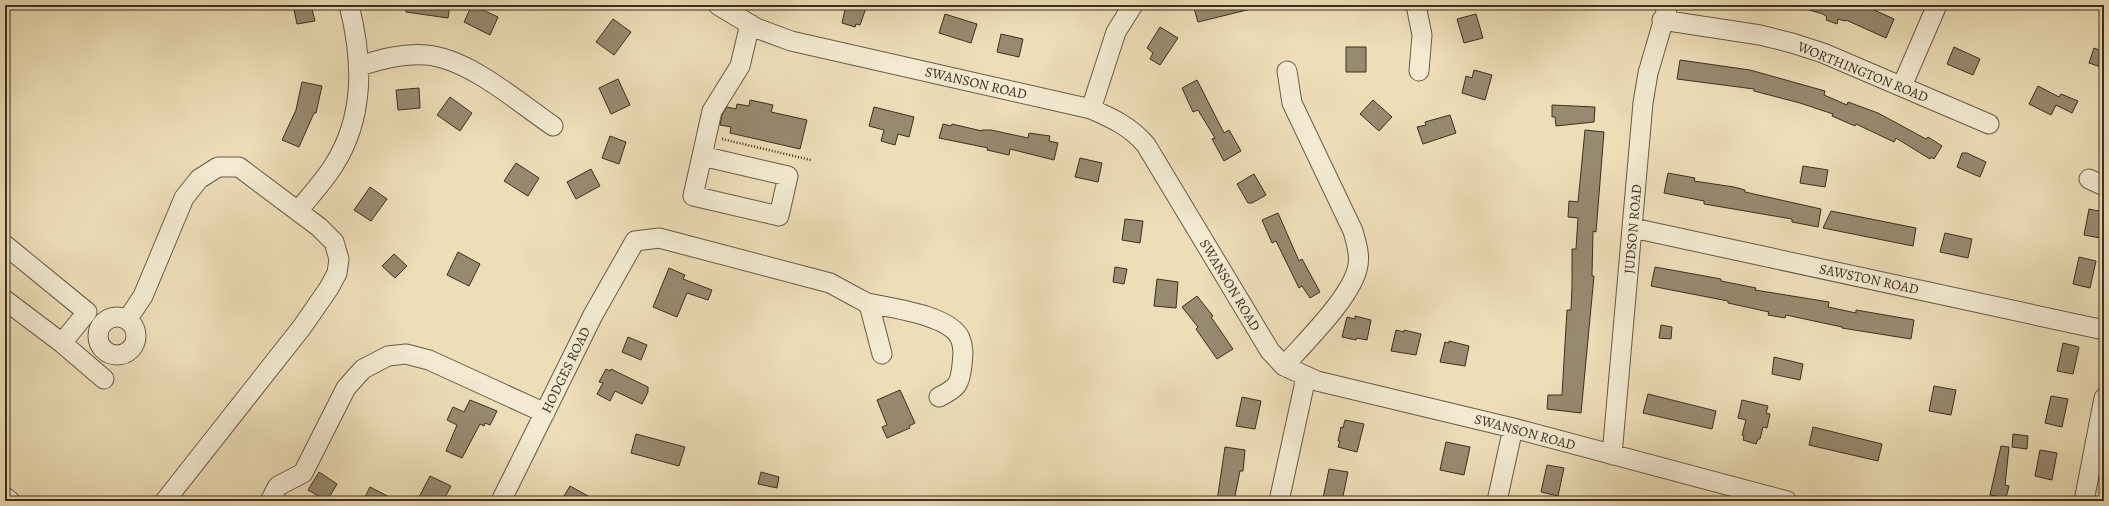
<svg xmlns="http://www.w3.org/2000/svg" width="2109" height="506" viewBox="0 0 2109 506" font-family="Alegreya,serif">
	<rect width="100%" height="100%" fill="#eddeb8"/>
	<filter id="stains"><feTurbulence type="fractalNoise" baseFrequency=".005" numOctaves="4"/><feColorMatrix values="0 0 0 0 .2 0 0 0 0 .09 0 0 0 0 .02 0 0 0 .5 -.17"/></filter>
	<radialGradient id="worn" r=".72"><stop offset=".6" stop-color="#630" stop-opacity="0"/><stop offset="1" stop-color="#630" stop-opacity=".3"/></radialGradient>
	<path fill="#988a6f" stroke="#3c2f20" d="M293,5H311L315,21L297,24Z
		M406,5H450L448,18L406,12Z
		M472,5L498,17L490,35L464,22Z
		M846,5H867L860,25L856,24L855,27L842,23Z
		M1193,5H1251V9L1198,22Z
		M1803,5H1863L1894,19L1886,38L1846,20L1845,21L1838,19L1837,24L1826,20L1827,17L1823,14L1802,8Z
		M945,14L977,24L971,43L939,33Z
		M1476,14L1483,38L1464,43L1457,19Z
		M613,19L631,32L614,55L596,42Z
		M1160,27L1178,38L1160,65L1150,59L1153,53L1147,48Z
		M1001,34L1023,39L1019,57L997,52Z
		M1346,47H1366V72H1346Z
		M1954,47L1980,59L1973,75L1947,64Z
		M2094,48L2104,52L2101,67L2089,63Z
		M1680,60L1750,70L1825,91L1824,95L1847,105L1848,102L1878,113L1926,139L1928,137L1942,146L1934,159L1931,157L1930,159L1896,138L1894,142L1856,124L1855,126L1832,116L1833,114L1800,103L1754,91V89L1677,79Z
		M1474,70L1492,75L1485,100L1462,93L1466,76L1472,78Z
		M618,79L630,105L611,114L599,88Z
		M1197,80L1224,133L1229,130L1241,151L1224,161L1212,139L1215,138L1198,110L1193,112L1182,88Z
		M302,82L322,86L316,113H314L299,147L282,140L296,110Z
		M2038,86L2059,97L2061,94L2078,101L2072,113L2056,105L2051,115L2029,104Z
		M419,88L420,108L398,110L396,90Z
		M450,97L472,113L460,131L437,115Z
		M750,100L773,105L771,112L807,120L800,149L730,133L731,127L720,125L722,115L727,107L736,109L737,104L749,106Z
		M1373,100L1392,117L1379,131L1360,114Z
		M1552,105L1595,107L1594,122L1556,126L1555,117H1552Z
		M874,107L914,117L909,137L898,134L895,145L881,141L884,130L869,126Z
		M1450,115L1456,133L1423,144L1417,127L1426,125L1425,122Z
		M943,124L951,126L952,124L982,131V130H991L1028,138L1029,133L1050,136L1049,141L1058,143L1054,160L1010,149L1009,155L987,150L988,148L939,138Z
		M1585,130L1604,132L1596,232L1593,231L1592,276H1594L1581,413L1547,409L1548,395H1562L1567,310H1571L1572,285V249H1576L1578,218L1568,217L1569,201L1578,202Z
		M610,136L626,142L619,164L602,158Z
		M1962,153H1967L1986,162L1980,177L1957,167Z
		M1080,158L1102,163L1098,182L1075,177Z
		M516,163L539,178L528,196L504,181Z
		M1803,166L1828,170L1825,187L1800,183Z
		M591,169L600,186L576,199L567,182Z
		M1668,173L1695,178L1694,181L1734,187L1745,190V192L1821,209L1818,227L1792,222V219L1704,204V201L1664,193Z
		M1254,174L1266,195L1252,203H1248L1237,184Z
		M370,187L387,199L371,221L354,210Z
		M2089,209L2104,212L2100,238L2084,235Z
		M1831,211L1916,228L1913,246L1823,228Z
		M1278,213L1299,261L1302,259L1320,292L1310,298L1302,286L1299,288L1276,241L1272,243L1262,220Z
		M1125,219L1143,221L1140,243L1122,240Z
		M1945,233L1972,239L1968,258L1940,252Z
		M458,252L480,264L469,286L447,275Z
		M394,254L407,266L395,278L382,266Z
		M2079,257L2096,261L2090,288L2073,284Z
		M1115,267L1127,269L1124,284L1113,282Z
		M1655,267L1721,279V281L1756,288L1755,290L1829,302L1828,307L1856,313V310L1914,320L1911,339L1842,328V327L1786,315L1785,318L1768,315L1769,312L1728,303V301L1651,286Z
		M669,268L685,275L683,279L712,290L708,300L687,293L677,317L653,307Z
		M1157,279L1178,282L1176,308L1154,306Z
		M1197,296L1213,316L1211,317L1233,349L1217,359L1196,329L1198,327L1182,307Z
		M1355,316L1371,320L1367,340L1357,338L1356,340L1342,337L1347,317L1355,319Z
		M1661,325L1672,327L1671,339L1659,338Z
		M1396,330L1404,332V330L1421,334L1416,355L1391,351Z
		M628,337L647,345L641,360L622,352Z
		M1449,341L1469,346L1465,366L1440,362L1445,342L1449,343Z
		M2063,343L2079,347L2073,374L2057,371Z
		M1774,357L1803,364L1800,380L1772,374Z
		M606,369L610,371L611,369L648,387V392L642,404L615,391L610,401L597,394L603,383L599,382Z
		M1934,386L1956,390L1951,415L1929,411Z
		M900,390L915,423L909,426L910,428L887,438L882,427L887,425L877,400Z
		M1648,394L1716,411L1712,429L1643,413Z
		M2051,396L2068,399L2062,427L2045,423Z
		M1242,397L1261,401L1255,429L1236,426Z
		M470,400L497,411L490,425L485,423L484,426L480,424L462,458L446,451L457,425L447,420L453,407L464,412Z
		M1742,400L1768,406L1766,413L1770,414L1767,428L1763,427L1760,439H1758L1756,444L1743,440L1744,436L1742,435L1746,420L1738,418Z
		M1345,420L1364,424L1357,452L1338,447L1340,441H1338L1341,427L1343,428Z
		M1813,427L1882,444L1878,461L1809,445Z
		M636,434L685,447L679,466L631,453Z
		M2013,434L2028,436L2027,449L2012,447Z
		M1446,442L1470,447L1464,475L1440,470Z
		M2001,446L2009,447L2005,485L2009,486L2006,498L1990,495Z
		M1225,447L1245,450L1243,471H1240L1234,501H1217Z
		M2040,450L2057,453L2052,480L2035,476Z
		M1547,465L1564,468L1558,496L1541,492Z
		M1329,469L1348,472L1342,501L1323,498Z
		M319,472L337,484L327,501L308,490Z
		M761,472L779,477L777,488L758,484Z
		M430,476L451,486L443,501H417Z
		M570,486L597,501H561Z
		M370,487L397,501H363Z"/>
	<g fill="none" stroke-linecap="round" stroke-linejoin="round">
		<g stroke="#685b46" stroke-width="21">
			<path id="minor" d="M718,5L756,28L791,41L1091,109C1112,118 1131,127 1146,145L1270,351L1284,366L1317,381L1513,428L1787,501
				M1416,5L1422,35L1419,71
				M1662,20L1760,35L1792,43L1823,53L1989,124
				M360,66C381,59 403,53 426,55C468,58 518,102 553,126
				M1902,86L1937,5
				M1091,109L1116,32L1133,5
				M702,156L788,176L779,216L693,196L712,111L740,66L750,24
				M2089,179L2104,186
				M298,211C310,196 324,181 334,165C365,116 363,60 349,5
				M1633,228L2104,330
				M5,245L87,312L62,343L5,300
				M868,303C891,308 949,315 960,338C964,347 963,355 962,365C960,385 957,388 939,397
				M98 336a19 19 0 1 1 38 0a19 19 0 1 1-38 0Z
				M127,320L143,296L184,198L199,179L218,167H239L319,227L334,242L339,259L337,273L329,288L302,327L165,501
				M62,343L104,379
				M1284,366C1304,343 1354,295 1358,265C1360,253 1356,242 1353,231L1292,103L1287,71
				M1612,455L1643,103L1648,73L1668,5
				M5,497L10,501
				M270,501L278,486L303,473L346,388L363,369L388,356L406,354L429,360L545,413
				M501,501L593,315L635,241L659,238L830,283L852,295L867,303L870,308L882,354
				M1279,501L1306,377
				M1497,501L1513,428
				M2084,501L2104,398"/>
		</g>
		<path stroke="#3c2f20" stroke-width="2.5" stroke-dasharray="1 2" stroke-linecap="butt" d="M722,139L811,160"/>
		<use href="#minor" stroke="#f3ead1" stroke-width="19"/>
	</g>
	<g text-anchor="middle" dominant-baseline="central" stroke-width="3.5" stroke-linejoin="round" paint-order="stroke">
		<g font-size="14" fill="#3c2f20" stroke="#f3ead1">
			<text transform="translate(1863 72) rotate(22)">WORTHINGTON ROAD</text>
			<text transform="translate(976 83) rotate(13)">SWANSON ROAD</text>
			<text transform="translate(1633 229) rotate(-85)">JUDSON ROAD</text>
			<text transform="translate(1869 279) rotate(12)">SAWSTON ROAD</text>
			<text transform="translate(1230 285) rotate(59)">SWANSON ROAD</text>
			<text transform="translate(566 370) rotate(-64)">HODGES ROAD</text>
			<text transform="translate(1525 432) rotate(15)">SWANSON ROAD</text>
		</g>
	</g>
	<rect width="2109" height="506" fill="none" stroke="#eddeb8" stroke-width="20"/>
	<rect x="6" y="6" width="2097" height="494" fill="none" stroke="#3c2f20" stroke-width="2"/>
	<rect x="10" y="10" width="2089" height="486" fill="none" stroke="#3c2f20"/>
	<rect width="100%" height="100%" filter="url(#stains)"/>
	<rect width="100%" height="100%" fill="url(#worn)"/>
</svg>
